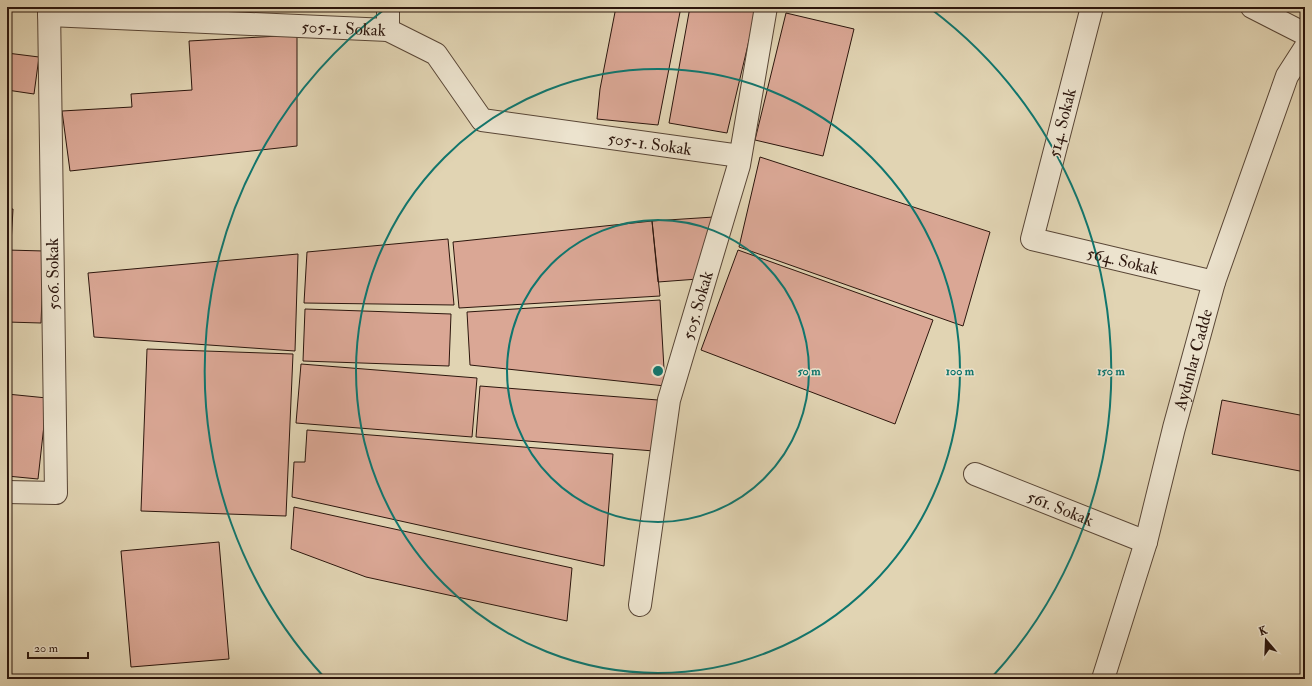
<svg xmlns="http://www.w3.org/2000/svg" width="1312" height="686" viewBox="0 0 1312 686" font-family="'IM FELL Double Pica',serif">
	<rect width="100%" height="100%" fill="#e1d4b3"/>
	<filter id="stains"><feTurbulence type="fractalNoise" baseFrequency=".005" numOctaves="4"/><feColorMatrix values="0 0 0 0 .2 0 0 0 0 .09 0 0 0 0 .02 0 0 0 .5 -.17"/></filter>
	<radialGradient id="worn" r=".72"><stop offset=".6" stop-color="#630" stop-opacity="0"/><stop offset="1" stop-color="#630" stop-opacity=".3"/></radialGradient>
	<path fill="#daa795" stroke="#2c160d" d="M119,7H204L120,15Z
		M616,7H681L658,125L597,119L600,89Z
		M690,7H757L727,133L669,123Z
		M786,13L854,29L823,156L755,140Z
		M297,35V146L70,171L62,111L132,107L131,94L192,90L189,41Z
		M7,53L39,57L34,94L7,90Z
		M760,157L990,232L963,326L739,247Z
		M7,209H13L11,244H7Z
		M714,217L698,279L658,282L652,221Z
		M652,221L660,296L459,308L453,242Z
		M448,239L454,305L304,303L307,252Z
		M7,250L44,251L41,323L7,322Z
		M738,250L933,320L895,424L701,350Z
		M298,254L295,351L94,337L88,273Z
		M660,300L665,386L470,365L467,312Z
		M305,309L451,314L449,366L303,361Z
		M147,349L293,354L286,516L141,511Z
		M301,364L477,378L472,437L296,423Z
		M480,386L658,400L654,451L476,437Z
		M7,394L47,398L38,479L7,476Z
		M1222,400L1305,416V472L1212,454Z
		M307,430L613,454L604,566L292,497L294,462H305Z
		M294,507L572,568L567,621L366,577L291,549Z
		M219,542L229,659L131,667L121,551Z"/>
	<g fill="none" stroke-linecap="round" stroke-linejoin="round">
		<g stroke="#594636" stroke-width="24">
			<g id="minor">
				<path d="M388,7V30"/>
				<path id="s1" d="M1092,7L1032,239L1214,282"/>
				<path d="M1252,7L1305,34"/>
				<path id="s2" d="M49,15L388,30L436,54L482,120L740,156"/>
				<path id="s3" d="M975,474L1146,542"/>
				<path d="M7,492L56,493L49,7"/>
				<path id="s4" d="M640,605L669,400L739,165L766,7"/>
			</g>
		</g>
		<g stroke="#594636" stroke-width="24">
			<g id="tertiary">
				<path id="s5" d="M1103,679L1146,542L1174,428L1214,282L1287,76L1305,48"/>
			</g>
		</g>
		<use href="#minor" stroke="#ece3ce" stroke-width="22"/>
		<use href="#tertiary" stroke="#ece3ce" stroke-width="22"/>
	</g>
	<g fill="none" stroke="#0f766e" stroke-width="2">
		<circle cx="658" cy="371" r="151"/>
		<circle cx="658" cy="371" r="302"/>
		<path d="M324 677A453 453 0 0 1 385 9M931 9A453 453 0 0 1 992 677"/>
	</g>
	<g text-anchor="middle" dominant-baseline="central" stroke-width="3" stroke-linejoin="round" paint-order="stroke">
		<g font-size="17" fill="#2c160d" stroke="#ece3ce">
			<text stroke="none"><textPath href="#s2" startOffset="295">505-1. Sokak</textPath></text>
			<text transform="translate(1062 123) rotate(-76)">514. Sokak</text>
			<text stroke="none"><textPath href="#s2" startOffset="643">505-1. Sokak</textPath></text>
			<text stroke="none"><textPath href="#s1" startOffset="333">564. Sokak</textPath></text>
			<text transform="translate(53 274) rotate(-91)">506. Sokak</text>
			<text stroke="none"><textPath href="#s4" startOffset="306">505. Sokak</textPath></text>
			<text stroke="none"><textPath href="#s5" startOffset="332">Aydınlar Cadde</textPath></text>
			<text stroke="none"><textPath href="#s3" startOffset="92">561. Sokak</textPath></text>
		</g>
	</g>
	<circle cx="658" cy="371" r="6" fill="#0f766e" stroke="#ece3ce" stroke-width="2"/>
	<g font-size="12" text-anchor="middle" font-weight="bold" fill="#0f766e" stroke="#ece3ce" stroke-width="3" stroke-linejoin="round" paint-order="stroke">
		<text x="809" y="375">50 m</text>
		<text x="960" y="375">100 m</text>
		<text x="1111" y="375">150 m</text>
	</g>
	<rect width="1312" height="686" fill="none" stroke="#e1d4b3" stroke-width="24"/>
	<rect x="8" y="8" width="1296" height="670" fill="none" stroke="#2c160d" stroke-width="2"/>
	<rect x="12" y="12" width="1288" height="662" fill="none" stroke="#2c160d"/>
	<g transform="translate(1266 640) rotate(341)" stroke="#ece3ce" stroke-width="3" paint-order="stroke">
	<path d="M0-3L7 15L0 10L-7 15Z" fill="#2c160d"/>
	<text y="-6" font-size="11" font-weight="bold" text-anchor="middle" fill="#2c160d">K</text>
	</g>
	<path d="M28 652v6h60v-6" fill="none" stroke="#2c160d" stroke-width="2"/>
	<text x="34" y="652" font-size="12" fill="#2c160d" stroke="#ece3ce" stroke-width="3" paint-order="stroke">20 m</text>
	<rect width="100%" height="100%" filter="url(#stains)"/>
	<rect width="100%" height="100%" fill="url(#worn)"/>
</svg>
